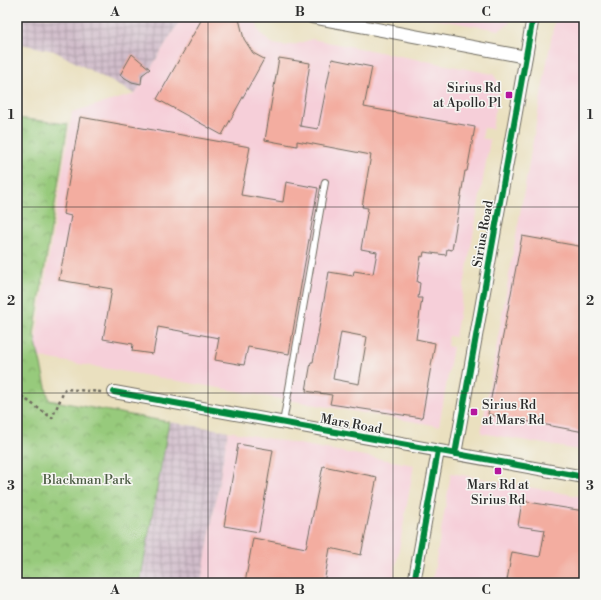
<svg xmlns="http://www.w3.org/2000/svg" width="601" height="600" viewBox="0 0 601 600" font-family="'Libre Bodoni',serif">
	<defs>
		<pattern id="industrial-grid" width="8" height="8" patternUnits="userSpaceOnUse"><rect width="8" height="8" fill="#d1bdcb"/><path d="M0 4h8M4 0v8" fill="none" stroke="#aa9aa5"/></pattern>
		<pattern id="park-crowns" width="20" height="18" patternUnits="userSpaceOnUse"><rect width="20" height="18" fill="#97ca7b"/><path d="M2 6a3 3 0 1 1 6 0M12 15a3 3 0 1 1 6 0" fill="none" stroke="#7ba465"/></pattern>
	</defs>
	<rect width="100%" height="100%" fill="#f6f6f2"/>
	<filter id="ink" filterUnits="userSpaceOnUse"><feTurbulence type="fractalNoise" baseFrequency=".025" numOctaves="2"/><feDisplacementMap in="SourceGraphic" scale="8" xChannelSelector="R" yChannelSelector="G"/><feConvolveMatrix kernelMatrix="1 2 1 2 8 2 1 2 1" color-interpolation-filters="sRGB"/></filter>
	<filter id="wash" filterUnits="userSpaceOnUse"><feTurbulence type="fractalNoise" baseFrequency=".012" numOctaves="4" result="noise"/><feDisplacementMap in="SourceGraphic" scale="16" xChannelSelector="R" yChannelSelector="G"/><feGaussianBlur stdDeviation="0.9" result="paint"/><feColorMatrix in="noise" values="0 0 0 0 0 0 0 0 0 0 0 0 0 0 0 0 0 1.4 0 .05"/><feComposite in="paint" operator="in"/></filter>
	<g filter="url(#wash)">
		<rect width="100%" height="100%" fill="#eae0bf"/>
		<path fill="#f6cfd9" d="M182,17H255L259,31L266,39L273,44L284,46L297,44L312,39L493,74L500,84L492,129L484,128L482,138L490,140L455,337L449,336L447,346L453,347L439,426L33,356L72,112L135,94Z
			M422,17H511L509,24L499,30Z
			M555,17H584V451L481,433Z
			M228,431L414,465L393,583H201Z
			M451,473L584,497V583H432Z"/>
		<path fill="url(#industrial-grid)" d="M17,17H182L135,94L54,51L17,43Z
			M169,422L228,431L201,583H140Z"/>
		<path fill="url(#park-crowns)" stroke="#617a53" d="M17,118L68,124L34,334L49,400L169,422L140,583H17Z"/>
		<g id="blocks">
			<path fill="#f3ada0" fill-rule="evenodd" d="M203,17H227L239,19L244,39L253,53L264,59L222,135L157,99Z
				M132,54L150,69L142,75L141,84L132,82L120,75Z
				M279,58L310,63L300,126L318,129L332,59L372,67L364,107L475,127L467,171H465L452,250L447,249L446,255L424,252L423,257L421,256L417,282L420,283L418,298H422L416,339L435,343L422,418L330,404L332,395L306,391L311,362H313L329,272L353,276L354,271L373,274L377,252L361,249L368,208L362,207L371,155L297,141V146L265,140ZM341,332L367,337L359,384L333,379Z
				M80,117L250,147L241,195L283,202L286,182L318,188L289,354L248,347L244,365L215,360L219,338L158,327L153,354L132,351L133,344L103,339L112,289L59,280L71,216L63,214Z
				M522,236L584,247V432L488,414Z
				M238,444L273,450L259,532L224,526Z
				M323,466L377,477L361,555L330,548L324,583H245L253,538L306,548Z
				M522,501L584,511V583H522L507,580L512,552L540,557L545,530L518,526Z"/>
		</g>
	</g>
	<g filter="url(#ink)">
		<use href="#blocks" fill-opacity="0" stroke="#6e6a5f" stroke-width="1"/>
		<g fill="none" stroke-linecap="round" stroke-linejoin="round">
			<g stroke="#6e6a5f" stroke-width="8">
				<path id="lane" d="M283,423L325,182"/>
			</g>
			<g stroke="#6e6a5f" stroke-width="14">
				<path id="street" d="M312,17L526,57
					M114,392L584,477
					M455,454L533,17
					M414,583L438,451"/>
			</g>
			<path stroke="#6e6a5f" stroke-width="2.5" stroke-dasharray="3 3" stroke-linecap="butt" d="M17,393L52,418L65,389L102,392"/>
			<use href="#lane" stroke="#fff" stroke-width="6"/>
			<use href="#street" stroke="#fff" stroke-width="12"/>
			<g stroke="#f6f6f2" stroke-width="8">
				<path id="cycleway" d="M114,392L584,477
					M455,454L533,17
					M414,583L438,451"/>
			</g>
			<use href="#cycleway" stroke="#00873e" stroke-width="6"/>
		</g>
	</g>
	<path fill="none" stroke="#2b2b2b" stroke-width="1" stroke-opacity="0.55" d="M208,17V583M393,17V583M17,207H584M17,393H584"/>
	<g fill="#b5179e" stroke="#f6f6f2" stroke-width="1.5">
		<rect x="505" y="91" width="8" height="8" rx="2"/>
		<rect x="470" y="408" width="8" height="8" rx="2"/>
		<rect x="494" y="467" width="8" height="8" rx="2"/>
	</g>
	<g text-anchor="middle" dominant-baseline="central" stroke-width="3" stroke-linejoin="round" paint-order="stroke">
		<g font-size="13" fill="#2b2b2b" stroke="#f6f6f2" text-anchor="end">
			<text x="501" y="88">Sirius Rd<tspan x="501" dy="15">at Apollo Pl</tspan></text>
			<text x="482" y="405" text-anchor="start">Sirius Rd<tspan x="482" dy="15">at Mars Rd</tspan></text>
			<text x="498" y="485" text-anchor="middle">Mars Rd at<tspan x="498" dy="15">Sirius Rd</tspan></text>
		</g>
		<g font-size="13" fill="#2b2b2b" stroke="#f6f6f2">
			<text transform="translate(483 234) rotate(-80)">Sirius Road</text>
			<text transform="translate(351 424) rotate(10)">Mars Road</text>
		</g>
		<g font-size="13" fill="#4b5b43" stroke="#f6f6f2">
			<text x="87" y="480">Blackman Park</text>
		</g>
	</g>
	<rect width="601" height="600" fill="none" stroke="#f6f6f2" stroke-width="44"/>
	<rect x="22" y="22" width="557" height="556" fill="none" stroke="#2b2b2b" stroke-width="1.5"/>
	<g font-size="13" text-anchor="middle" font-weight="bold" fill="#2b2b2b">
		<text x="115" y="16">A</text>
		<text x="300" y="16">B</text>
		<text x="486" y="16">C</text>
		<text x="11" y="119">1</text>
		<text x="590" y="119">1</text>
		<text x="11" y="305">2</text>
		<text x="590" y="305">2</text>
		<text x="11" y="490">3</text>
		<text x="590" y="490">3</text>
		<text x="115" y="594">A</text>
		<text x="300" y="594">B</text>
		<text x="486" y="594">C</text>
	</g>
</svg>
